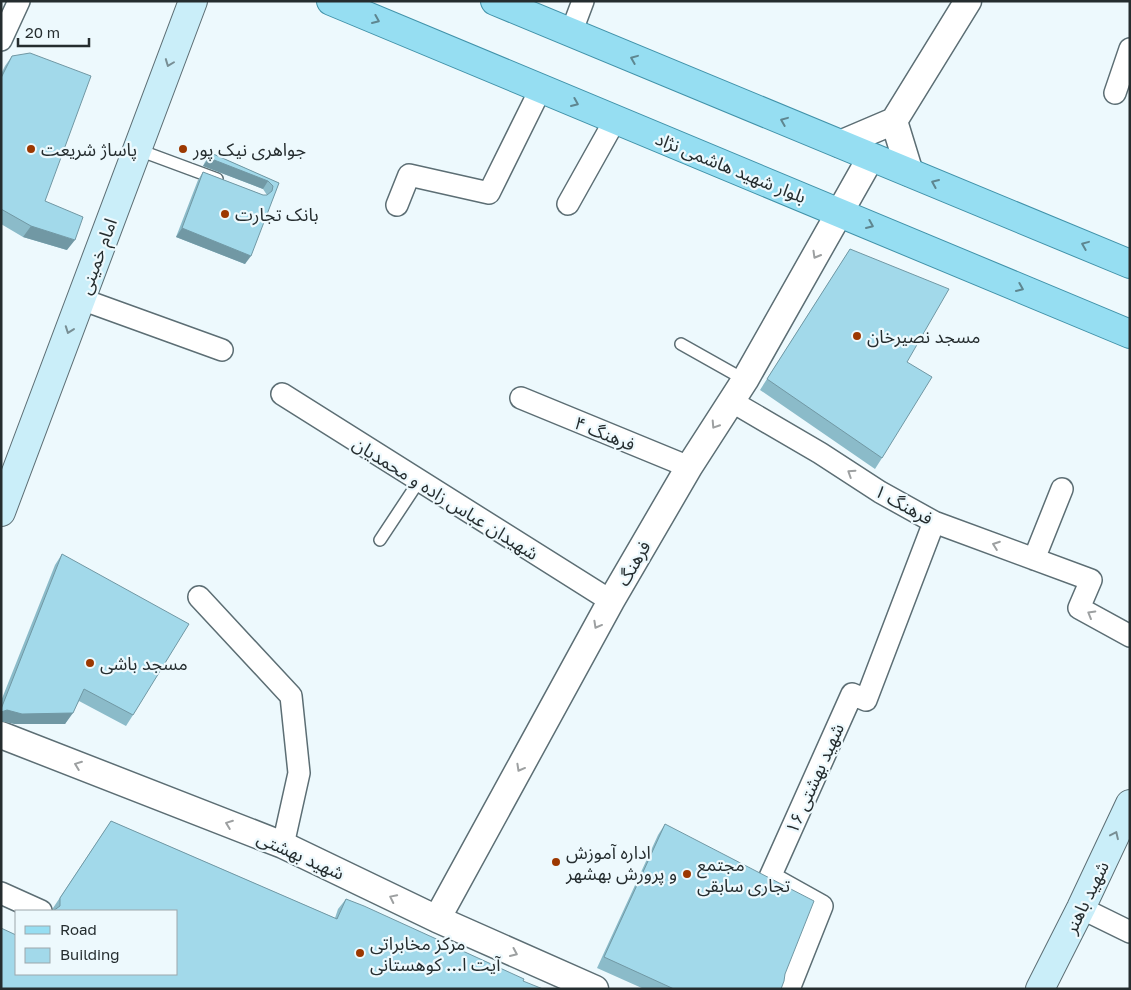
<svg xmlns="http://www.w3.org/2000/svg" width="1131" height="990" viewBox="0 0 1131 990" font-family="'Golos Text','Noto Sans Arabic',sans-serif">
	<rect width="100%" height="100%" fill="#edf9fd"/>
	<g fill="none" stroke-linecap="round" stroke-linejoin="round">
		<g stroke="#5c6e74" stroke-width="14">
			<path id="service" d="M136,149L217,179
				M681,344L745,380
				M380,540L419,481"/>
		</g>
		<g stroke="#5c6e74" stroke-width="24">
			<path id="minor" d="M571,33L583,1
				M1,40L19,1
				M1115,93L1130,49
				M568,204L615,120
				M397,205L409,175L489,193L541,88
				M81,299L222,350
				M282,394L611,601
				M521,398L689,467
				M731,401L820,453L880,492L934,522L1091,580L1079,608L1130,636
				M1034,559L1062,489
				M199,597L291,696L299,773L283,845
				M1,893L41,911
				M1081,908L1130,932
				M789,989L822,906L770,877L852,694L866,700L934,522"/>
		</g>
		<g stroke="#5c6e74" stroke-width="29">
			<path id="tertiary" d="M894,121L968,1
				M894,121L910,173
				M840,144L894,121
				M1,735L283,845L437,919L595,989
				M437,919L611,601L689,467L745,380L871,157"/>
		</g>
		<g stroke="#5c6e74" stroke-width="30">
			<path id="secondary" d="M1,512L193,1
				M1040,989L1081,908L1130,804"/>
		</g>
		<g stroke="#4192a9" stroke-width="30">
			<path id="primary" d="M331,1L1130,334
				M495,1L1130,264"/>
		</g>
		<use href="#service" stroke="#fff" stroke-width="11"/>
		<use href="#minor" stroke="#fff" stroke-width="21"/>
		<use href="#tertiary" stroke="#fff" stroke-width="26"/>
		<use href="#secondary" stroke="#caeef9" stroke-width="28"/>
		<use href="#primary" stroke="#96def2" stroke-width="28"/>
	</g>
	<path fill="#8bbbc9" d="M12,56L45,201L67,250L23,237L1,224V74L5,66Z
		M211,153L279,183L245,264L176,237L198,180L203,172L263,195H267L263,189L203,166L205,162Z
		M850,249L907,362L882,458L875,469L760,390Z
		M62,554L133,715L126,726L79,701L65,724H15L1,721V701L55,565Z
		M111,821L335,918L338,909L346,899L523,981L16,974H176L53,911V908Z
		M665,824L785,974L781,989H644L597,968L658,835Z"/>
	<path fill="#7198a4" d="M209,158L268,181L263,189L203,166Z
		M31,226L75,240L67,250L23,237Z
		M182,228L251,256L245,264L176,237Z
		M7,710L73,713L65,724H15L1,721V712Z"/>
	<path fill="#a2d9ea" stroke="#7198a4" d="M30,53L91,76L45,201L83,217L75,240L31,226L1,209V78L12,56Z
		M211,153L279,183L251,256L182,228L203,172L263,195H267L272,191L273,186L268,181L209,158Z
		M850,249L949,289L907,362L932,377L882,458L767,379Z
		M62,554L189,624L133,715L84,689L73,713L22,714L7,710L1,712V709Z
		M111,821L337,919L346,899L364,906L524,979L523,981L543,989H1V928L16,935V974H176V911H53L60,906V898Z
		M665,824L814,901L785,974L784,981L781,989H674L604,957Z"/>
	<defs><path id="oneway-chevron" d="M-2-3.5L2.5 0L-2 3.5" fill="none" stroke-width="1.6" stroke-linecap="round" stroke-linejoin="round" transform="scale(1.25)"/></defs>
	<g stroke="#5e8690">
		<use href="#oneway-chevron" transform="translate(376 20) rotate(23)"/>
		<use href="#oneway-chevron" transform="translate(634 59) rotate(-158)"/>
		<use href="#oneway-chevron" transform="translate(575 103) rotate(23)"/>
		<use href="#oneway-chevron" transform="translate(784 121) rotate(-158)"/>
		<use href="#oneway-chevron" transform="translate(935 183) rotate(-157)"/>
		<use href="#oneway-chevron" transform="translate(870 225) rotate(23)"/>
		<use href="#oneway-chevron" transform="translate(1085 245) rotate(-158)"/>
		<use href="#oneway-chevron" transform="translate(1020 288) rotate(23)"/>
	</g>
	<g stroke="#788e94">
		<use href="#oneway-chevron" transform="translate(169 63) rotate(111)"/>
		<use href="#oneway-chevron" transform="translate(69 330) rotate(110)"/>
		<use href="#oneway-chevron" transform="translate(1115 835) rotate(-65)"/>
	</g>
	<g stroke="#9da0a1">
		<use href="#oneway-chevron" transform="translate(816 255) rotate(120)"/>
		<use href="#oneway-chevron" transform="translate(715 425) rotate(123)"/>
		<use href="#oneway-chevron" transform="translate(851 473) rotate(-147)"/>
		<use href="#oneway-chevron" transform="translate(996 545) rotate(-160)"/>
		<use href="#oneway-chevron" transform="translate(1091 614) rotate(-150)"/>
		<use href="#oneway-chevron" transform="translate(597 625) rotate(119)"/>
		<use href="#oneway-chevron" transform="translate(78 765) rotate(-159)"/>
		<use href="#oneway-chevron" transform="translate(520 768) rotate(119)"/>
		<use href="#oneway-chevron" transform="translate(229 824) rotate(-159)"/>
		<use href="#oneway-chevron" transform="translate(393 898) rotate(-154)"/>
		<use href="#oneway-chevron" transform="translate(514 953) rotate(24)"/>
	</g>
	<g fill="#9c3801" stroke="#edf9fd" stroke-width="2">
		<circle cx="31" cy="149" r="5"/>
		<circle cx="183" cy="149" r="5"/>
		<circle cx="225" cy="214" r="5"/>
		<circle cx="857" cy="336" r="5"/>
		<circle cx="90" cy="663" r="5"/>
		<circle cx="556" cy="862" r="5"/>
		<circle cx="687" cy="874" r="5"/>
		<circle cx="360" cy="953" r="5"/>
	</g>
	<g text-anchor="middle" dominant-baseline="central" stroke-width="4.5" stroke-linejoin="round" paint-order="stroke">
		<g font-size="18" fill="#252d2f" stroke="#edf9fd" text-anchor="start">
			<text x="41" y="149">پاساژ شریعت</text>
			<text x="193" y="149">جواهری نیک پور</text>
			<text x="235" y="214">بانک تجارت</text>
			<text x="867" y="336">مسجد نصیرخان</text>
			<text x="100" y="663">مسجد باشی</text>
			<text x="566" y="852">اداره آموزش<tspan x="566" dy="21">و پرورش بهشهر</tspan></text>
			<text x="697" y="864">مجتمع<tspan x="697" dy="21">تجاری سابقی</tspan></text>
			<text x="370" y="943">مرکز مخابراتی<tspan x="370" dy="21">آیت ا... کوهستانی</tspan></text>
		</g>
		<g font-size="18" fill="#252d2f" stroke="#edf9fd">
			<text transform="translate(731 167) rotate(22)">بلوار شهید هاشمی نژاد</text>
			<text transform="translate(97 256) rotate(-70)">امام خمینی</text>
			<text transform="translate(605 433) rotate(22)">فرهنگ ۴</text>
			<text transform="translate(446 498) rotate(32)">شهیدان عباس زاده و محمدیان</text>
			<text transform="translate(904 504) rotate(29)">فرهنگ ۱</text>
			<text transform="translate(633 563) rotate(-60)">فرهنگ</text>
			<text transform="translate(814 778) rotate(-66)">شهید بهشتی ۱۶</text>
			<text transform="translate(301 855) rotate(24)">شهید بهشتی</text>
			<text transform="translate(1086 897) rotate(-64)">شهید باهنر</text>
		</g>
	</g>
	<rect width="1131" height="990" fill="none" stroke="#252d2f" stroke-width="5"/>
	<rect x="15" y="910" width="162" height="65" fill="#edf9fd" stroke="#9da7ab"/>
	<rect x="25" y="926" width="25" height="8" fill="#96def2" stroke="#9da7ab"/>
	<text x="60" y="935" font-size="15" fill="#252d2f">Road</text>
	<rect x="25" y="948" width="25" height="15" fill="#a2d9ea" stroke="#9da7ab"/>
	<text x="60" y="960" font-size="15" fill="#252d2f">Building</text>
	<path d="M18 38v8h71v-8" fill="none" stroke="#252d2f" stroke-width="2.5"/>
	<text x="25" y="38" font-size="15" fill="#252d2f" stroke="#edf9fd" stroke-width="4" paint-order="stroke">20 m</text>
</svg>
